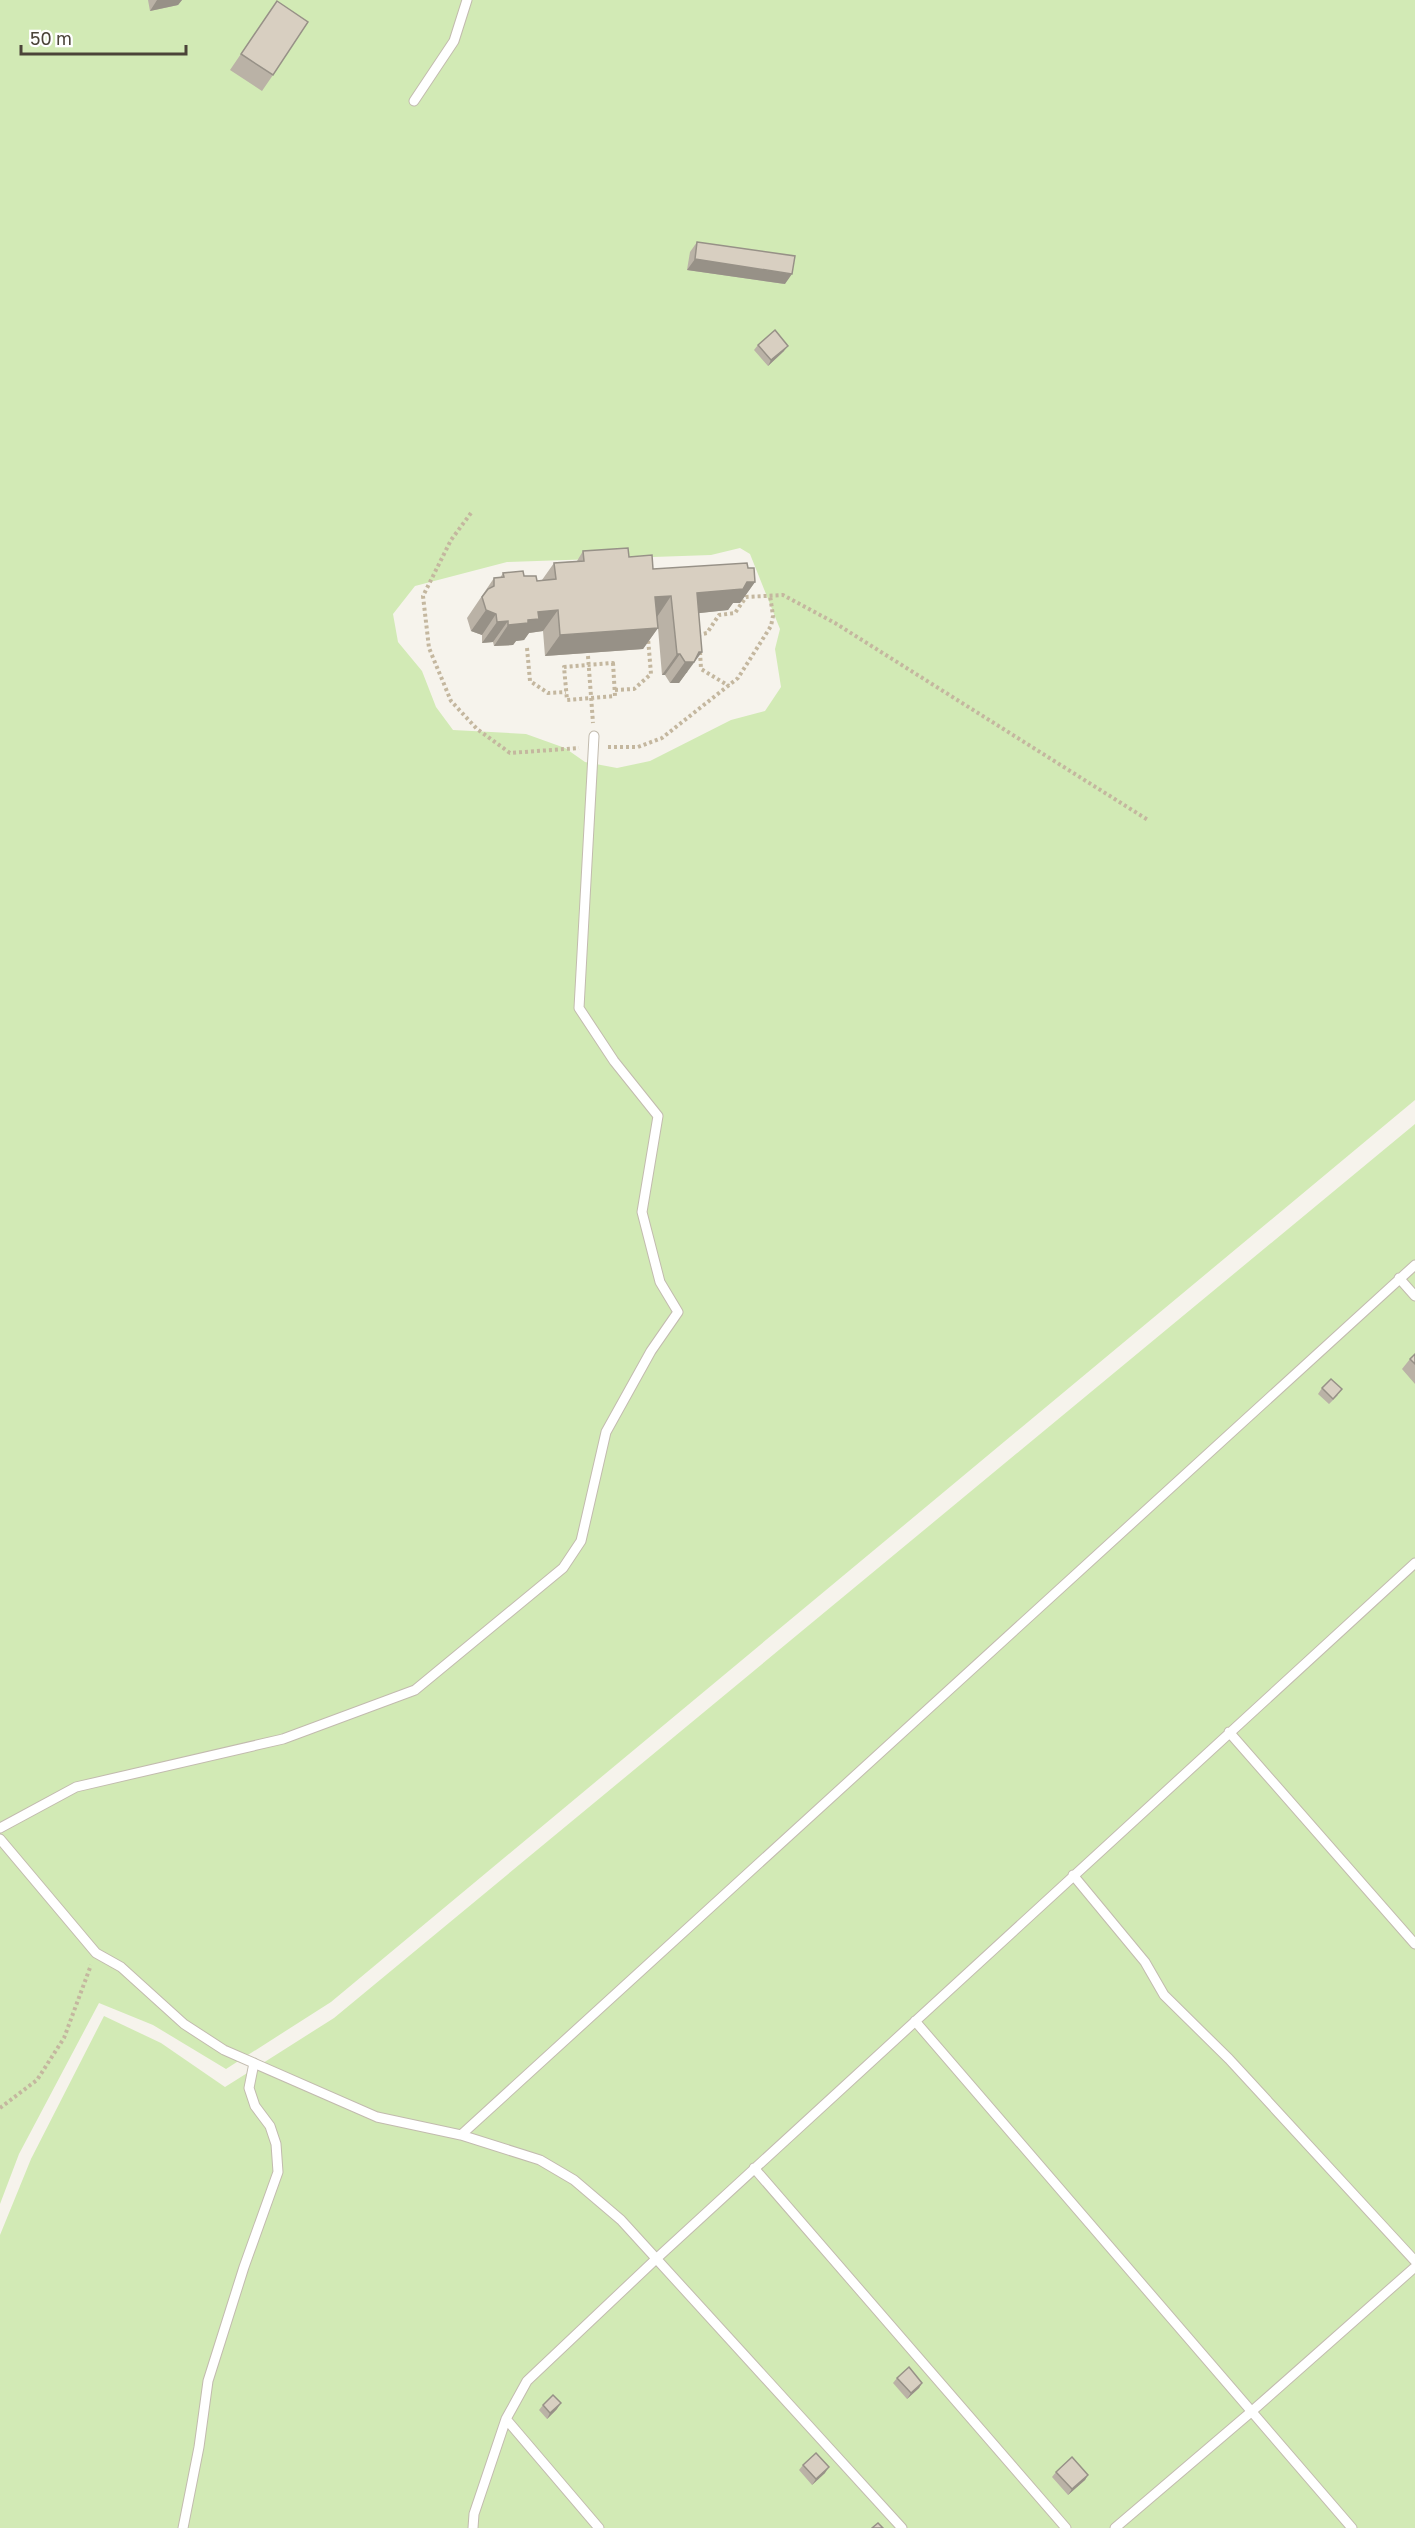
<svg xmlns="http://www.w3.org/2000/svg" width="1415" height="2528" viewBox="0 0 1415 2528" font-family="'Golos Text',sans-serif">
	<rect width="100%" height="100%" fill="#f6f3ec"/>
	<path fill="#d2eab5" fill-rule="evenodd" d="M0,0H1415V1100L331,2002L226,2069L153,2025L99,2003L19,2154L0,2204ZM740,548L750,554L780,629L775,649L781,687L765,711L731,720L650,761L617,768L585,762L565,748L526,734L453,730L436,707L422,671L398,642L393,614L415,586L507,562L711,555Z
		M1415,1124V2528H0V2235L31,2159L104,2016L161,2043L225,2087L334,2018Z"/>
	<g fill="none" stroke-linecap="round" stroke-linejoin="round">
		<g stroke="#c2bbae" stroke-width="11">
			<path id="lane" d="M414,101L454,41L467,0
				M1399,1278L1415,1296
				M1229,1732L1415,1944
				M0,1828L76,1787L283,1739L415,1690L563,1568L581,1541L606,1432L651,1351L678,1312L660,1282L642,1212L658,1116L614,1061L579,1008L594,736
				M0,1839L96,1953L121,1967L184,2024L224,2050L377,2117L461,2135L540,2160L574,2180L621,2220L902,2528
				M1073,1875L1145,1962L1164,1995L1229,2059L1415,2261
				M915,2021L1352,2528
				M461,2135L1415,1265
				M754,2168L1066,2528
				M506,2419L599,2528
				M183,2528L199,2447L208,2381L244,2267L278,2172L276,2144L270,2126L255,2106L249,2088L254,2063
				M473,2528L474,2514L506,2419L527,2381L656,2259L1415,1563
				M1115,2528L1251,2412L1415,2267"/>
		</g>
		<path stroke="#c4b79f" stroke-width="4" stroke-dasharray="3 3" stroke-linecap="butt" d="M471,513L451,540L423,596L429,648L451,701L477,729L510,753L579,748
			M698,635L707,633L719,615L735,613L746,597L783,595L835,623L1148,820
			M527,648L530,681L548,693L566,692
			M700,652L701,669L729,686
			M588,656L593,723
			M613,663L615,696L567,700L564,667Z
			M615,690L634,689L651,674L648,638
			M608,747H638L662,738L738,678L771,626L773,616L770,595
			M0,2108L37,2080L64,2038L91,1965"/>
		<use href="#lane" stroke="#fff" stroke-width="9"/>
	</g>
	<path fill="#bab2a6" d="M148,0H182L178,5L150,11Z
		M277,1L273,75L262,91L230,70Z
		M697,242L785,284L687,270L690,252Z
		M758,345L784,351L768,366L754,350Z
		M583,551L629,557L653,569L748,568L755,582L740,603H733L728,610L699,613L687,673H686L679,683H670L665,675H662L658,628L643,649L545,656L543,631L529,633L524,640L516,641L513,645L494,646L493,642L482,643V635L471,631L467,618L494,578H500L503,573L524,576L537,581L542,580L554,563L577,561Z
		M1415,1354V1384L1402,1369L1410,1359Z
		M1322,1388L1338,1395L1329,1404L1318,1394Z
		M897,2378L922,2383L919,2388L907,2399L893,2383Z
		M543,2405L557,2409L547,2419L539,2410Z
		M803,2465L825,2473L812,2485L799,2470Z
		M1056,2472L1088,2475L1085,2480L1068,2495L1052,2477Z"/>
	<path fill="#979187" d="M157,0H182L178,5L150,11Z
		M695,259L792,274L785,284L687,270Z
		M788,346L784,351L768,366L771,360Z
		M747,582H755L740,603H733L728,610L682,615L697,593Z
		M671,596L657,617L655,597Z
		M486,610L496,614L482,635L471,631Z
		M558,610L543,631L529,633L524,640L516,641L513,645L494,646L508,625L528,620L538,612Z
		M508,621L493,642L482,643L497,622Z
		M658,628L643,649L545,656L560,635Z
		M699,652H702L679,683H670L685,662Z
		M677,654H680L665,675H662Z
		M922,2383L919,2388L907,2399L911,2393Z
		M561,2403L557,2409L547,2419L550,2413Z
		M829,2467L825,2473L812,2485L816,2479Z
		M1088,2475L1085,2480L1068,2495L1072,2489Z"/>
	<path fill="#d8cfc1" stroke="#979187" stroke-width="1.5" d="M277,1L308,22L273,75L241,54Z
		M697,242L795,256L792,274L695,259Z
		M775,330L788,346L771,360L758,345Z
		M628,548L629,557L652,555L653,569L747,563L748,568H754L755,582H747L743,589L697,593L702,652H699L694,662H685L680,654H677L671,596L655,597L658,628L560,635L558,610L538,612L539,619L528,620V623L508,625V621L497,622L496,614L486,610L482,597L488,589L494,586V578L504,577L503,573L523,571L524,576H536L537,581L556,579L554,563L584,561L583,551Z
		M1415,1354V1364L1410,1359Z
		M1331,1379L1342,1389L1333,1399L1322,1388Z
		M909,2367L922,2383L911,2393L897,2378Z
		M553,2395L561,2403L550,2413L543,2405Z
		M816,2453L829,2467L816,2479L803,2465Z
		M1072,2457L1088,2475L1072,2489L1056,2472Z
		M878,2523L883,2528H872Z"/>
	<path d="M21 45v9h165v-9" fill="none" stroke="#4b4439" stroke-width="3"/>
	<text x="30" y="45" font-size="18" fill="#4b4439" stroke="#ffffff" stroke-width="4.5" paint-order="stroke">50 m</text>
</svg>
